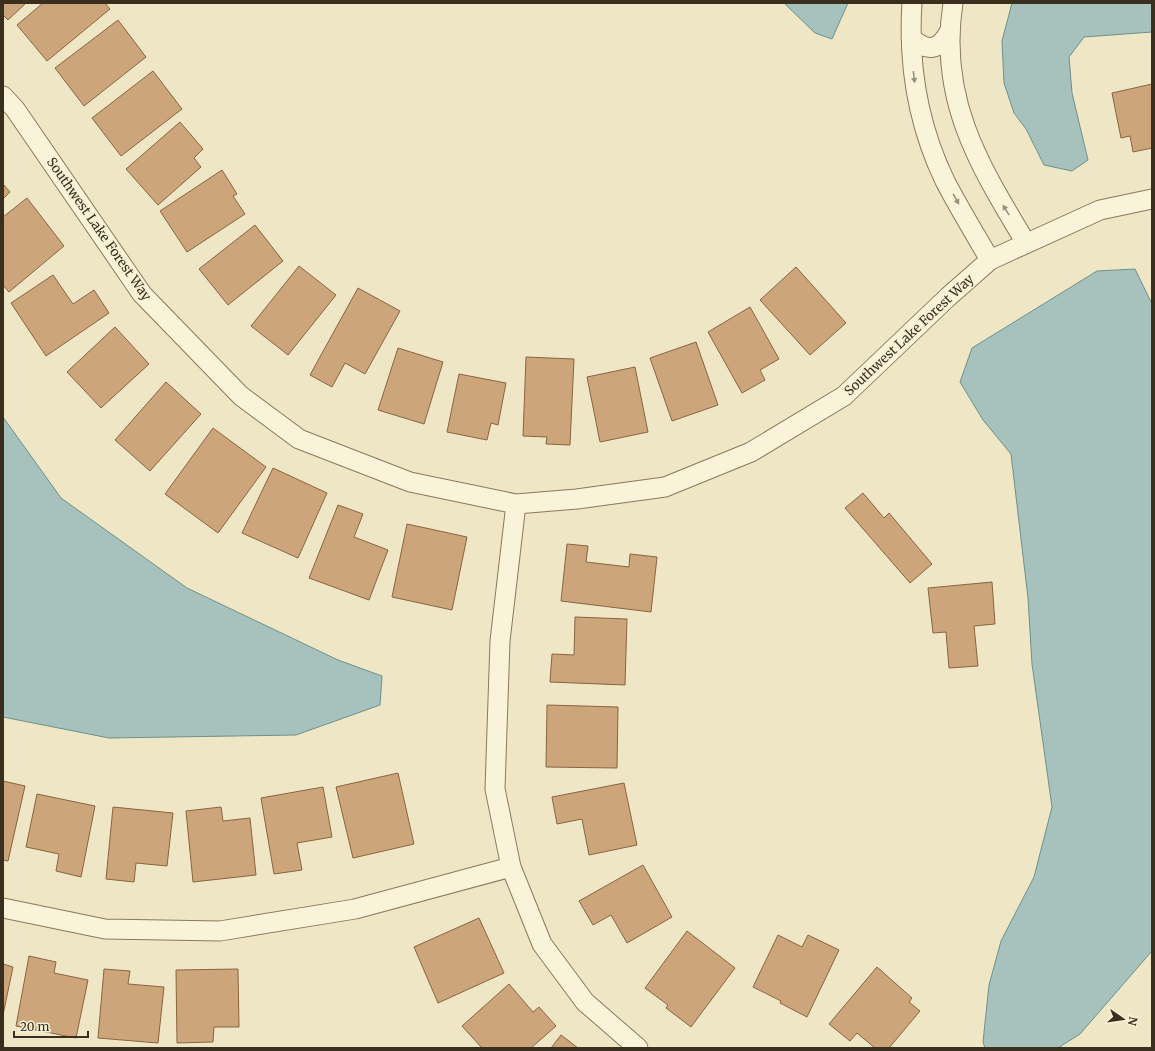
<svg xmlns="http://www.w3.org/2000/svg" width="1155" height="1051" viewBox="0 0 1155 1051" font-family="Merriweather,serif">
	<rect width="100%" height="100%" fill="#efe6c5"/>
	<path fill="#a7c2bd" stroke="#6d918b" d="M784,3H848L832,39L815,33Z
		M1012,3H1152V32L1084,37L1069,57L1072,93L1088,160L1072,171L1044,165L1026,129L1014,113L1004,83L1002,41Z
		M1135,269L1152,304V951L1080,1034L1058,1048H985L983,1042L989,985L1001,941L1034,877L1052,807L1032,664L1028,598L1011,454L983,420L960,382L972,348L1097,271Z
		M3,417L61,498L187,588L338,660L382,676L380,705L296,735L109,738L3,717Z"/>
	<path fill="#cda57b" stroke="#896441" d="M3,3H26L8,20L3,15Z
		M43,3H105L110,9L47,61L17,25Z
		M118,20L146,57L84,106L55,68Z
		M153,71L182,109L121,156L92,118Z
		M1152,84V148L1133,152L1130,136L1121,138L1112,93Z
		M180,122L203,149L194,158L201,167L158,205L126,169Z
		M222,170L237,194L233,196L245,214L187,252L160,211Z
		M3,184L10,192L3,199Z
		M27,198L64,246L9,292L3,285V217Z
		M255,225L283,261L228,305L199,269Z
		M299,266L336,295L288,355L251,326Z
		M796,267L846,323L810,355L760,300Z
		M53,275L73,304L94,290L109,313L46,356L11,303Z
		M358,288L400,311L365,374L345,363L332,387L310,375Z
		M750,307L779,359L760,370L765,380L742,393L708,332Z
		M115,327L149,364L101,408L67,372Z
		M696,342L718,405L672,421L650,358Z
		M398,348L443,362L424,424L378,410Z
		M526,357L574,359L570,445L546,444L547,437L523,436Z
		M635,367L648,432L600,442L587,377Z
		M459,374L506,383L498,425L491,423L487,440L447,432Z
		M166,382L201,414L150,471L115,440Z
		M213,428L266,467L218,533L165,494Z
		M273,468L327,493L298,558L242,533Z
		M863,493L884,518L889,513L932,564L910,583L845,508Z
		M338,505L363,514L354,537L388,550L369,600L309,578Z
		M407,524L467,537L452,610L392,597Z
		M567,544L588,546L586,562L629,567L630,554L657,557L651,612L561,601Z
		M992,582L995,624L974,626L978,666L949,668L946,632L933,633L928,588Z
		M575,617L627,619L625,685L550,682L552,654L574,655Z
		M547,705L618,707L617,768L546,767Z
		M398,773L414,844L353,858L336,787Z
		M3,781L25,786L8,861L3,860Z
		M624,783L637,845L589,855L582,819L557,824L552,797Z
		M323,787L332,837L297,843L302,870L274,874L261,798Z
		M37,794L95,806L81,877L56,871L59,854L26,847Z
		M113,807L173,813L167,866L136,863L134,882L106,879Z
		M221,807L223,821L250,818L256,875L193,882L186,811Z
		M643,865L672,917L627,943L611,915L593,925L579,901Z
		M479,918L504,973L438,1003L414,947Z
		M687,931L735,968L691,1027L666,1008L668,1005L645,988Z
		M778,935L802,947L808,935L839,950L807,1017L780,1003L781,1001L753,987Z
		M29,956L56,962L54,973L88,980L76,1038L16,1026Z
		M3,964L13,967L3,1015Z
		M877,967L912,998L909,1002L920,1011L889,1048H875L857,1033L850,1041L829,1024Z
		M104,969L130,971L128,984L164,987L158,1043L98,1038Z
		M238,969L239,1027H214L213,1042L177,1043L176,970Z
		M509,984L533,1012L539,1007L556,1026L531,1048H482L462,1026Z
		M561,1035L578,1048H551Z"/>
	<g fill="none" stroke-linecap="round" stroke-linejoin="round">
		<g stroke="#8a795b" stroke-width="21">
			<path id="minor" d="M912,3C908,64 918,125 945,181C959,208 975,234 990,260
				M953,3C938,99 979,165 1026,243
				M911,38C927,52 939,51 949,32
				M3,96L15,109L142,294L241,396L299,439L410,482L516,504L577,499L665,487L751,452L844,396L948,297L990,260L1100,210L1152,199
				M516,504L500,641L495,789L511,867L542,944L585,1002L638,1048
				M3,908L105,929L220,931L355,909L511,867"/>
		</g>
		<use href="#minor" stroke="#f9f3d9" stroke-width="19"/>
	</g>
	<defs><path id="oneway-solid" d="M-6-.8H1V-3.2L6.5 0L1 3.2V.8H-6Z"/></defs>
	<g fill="#9a917c">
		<use href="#oneway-solid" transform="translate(914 77) rotate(83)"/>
		<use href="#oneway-solid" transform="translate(956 199) rotate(61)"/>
		<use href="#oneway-solid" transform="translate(1006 210) rotate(-121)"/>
	</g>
	<g text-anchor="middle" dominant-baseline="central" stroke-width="3" stroke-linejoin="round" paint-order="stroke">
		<g font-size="13" fill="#3a2f1f" stroke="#f6f0d5">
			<text transform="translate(99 229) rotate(55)">Southwest Lake Forest Way</text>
			<text transform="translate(909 335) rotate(-43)">Southwest Lake Forest Way</text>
		</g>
	</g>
	<rect width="1155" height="1051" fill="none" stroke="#3a2f1f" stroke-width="8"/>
	<g transform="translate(1123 1019) rotate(103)" stroke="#f6f0d5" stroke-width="3" paint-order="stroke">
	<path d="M0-3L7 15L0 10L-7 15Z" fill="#3a2f1f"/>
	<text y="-6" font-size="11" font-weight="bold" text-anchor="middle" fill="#3a2f1f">N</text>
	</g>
	<path d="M14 1031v6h74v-6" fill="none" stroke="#3a2f1f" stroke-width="2"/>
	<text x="20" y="1031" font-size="12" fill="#3a2f1f" stroke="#f6f0d5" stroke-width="3" paint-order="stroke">20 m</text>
</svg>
